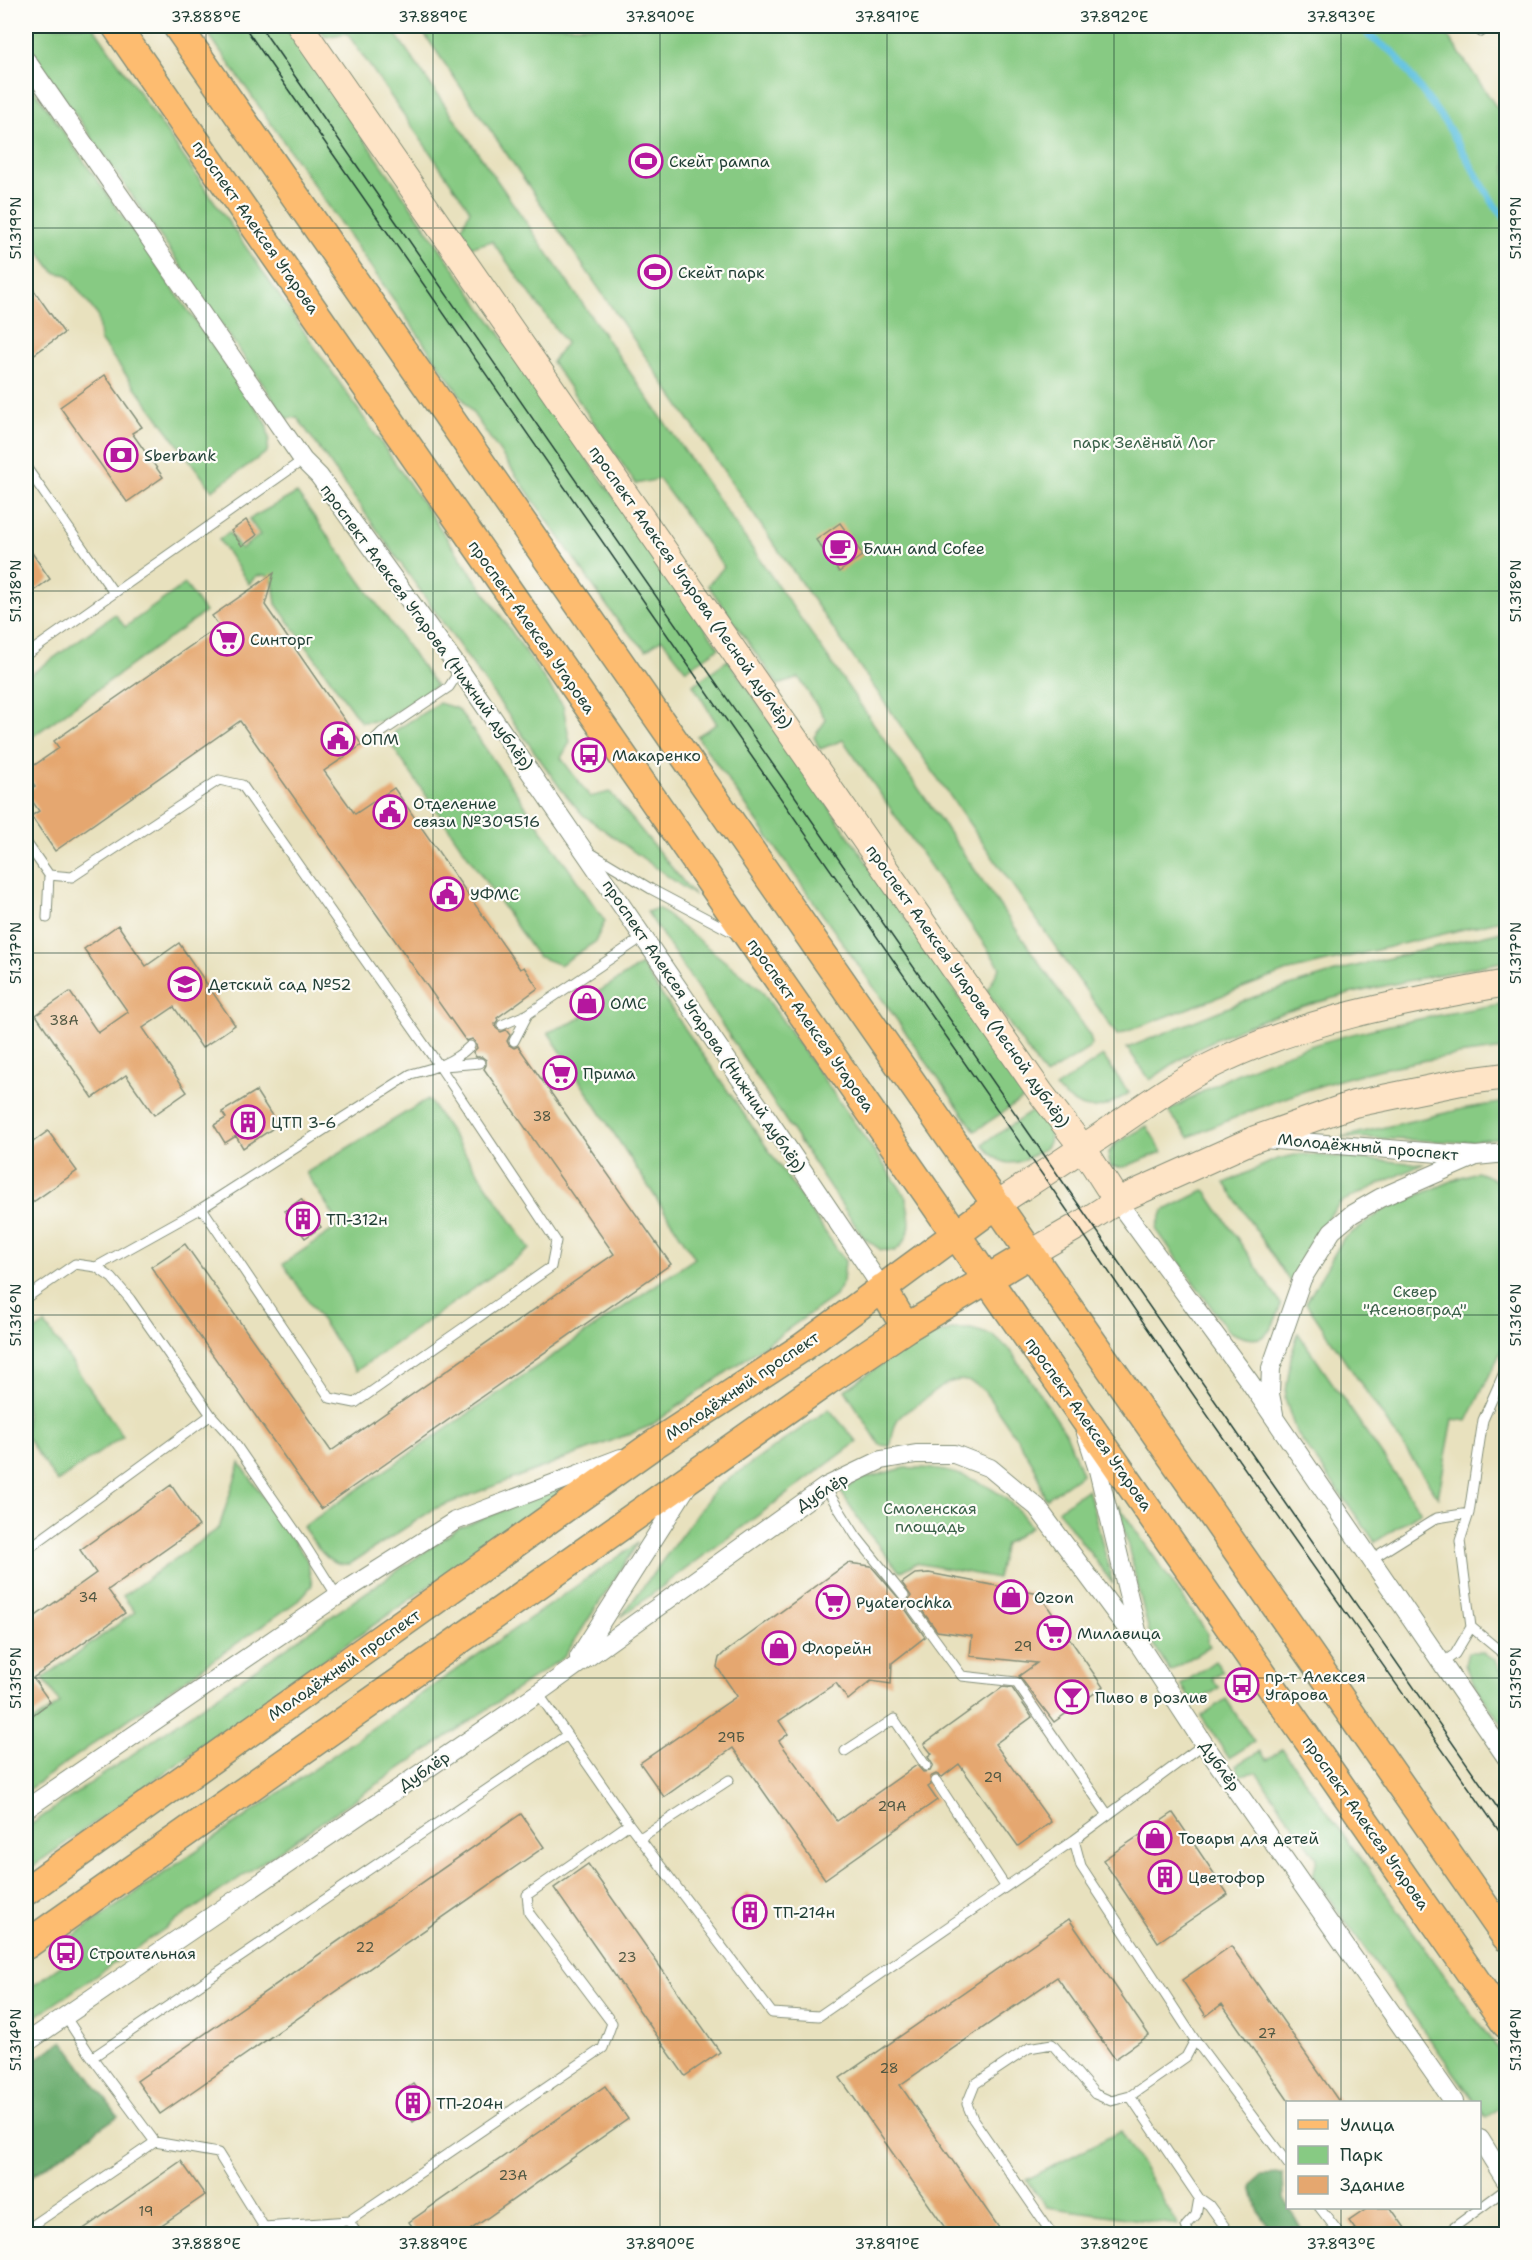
<svg xmlns="http://www.w3.org/2000/svg" width="1532" height="2260" viewBox="0 0 1532 2260" font-family="'Shantell Sans',sans-serif">
	<rect width="100%" height="100%" fill="#fdfcf7"/>
	<filter id="ink" filterUnits="userSpaceOnUse"><feTurbulence type="fractalNoise" baseFrequency=".0167" numOctaves="2"/><feDisplacementMap in="SourceGraphic" scale="12" xChannelSelector="R" yChannelSelector="G"/><feConvolveMatrix kernelMatrix="1 2 1 2 8 2 1 2 1" color-interpolation-filters="sRGB"/></filter>
	<filter id="wash" filterUnits="userSpaceOnUse"><feTurbulence type="fractalNoise" baseFrequency=".008" numOctaves="4" result="noise"/><feDisplacementMap in="SourceGraphic" scale="24" xChannelSelector="R" yChannelSelector="G"/><feGaussianBlur stdDeviation="1.35" result="paint"/><feColorMatrix in="noise" values="0 0 0 0 0 0 0 0 0 0 0 0 0 0 0 0 0 1.4 0 .05"/><feComposite in="paint" operator="in"/></filter>
	<g filter="url(#wash)">
		<rect width="100%" height="100%" fill="#e8e1be"/>
		<path fill="#87ca83" stroke="#53845c" stroke-width="1.5" d="M26,26H93L563,706L570,742L561,758L590,797L610,792L695,896L582,814L561,789L297,417L287,419L26,43Z
			M203,26H285L719,648L686,670L662,639L646,650L619,623Z
			M322,26H390L1090,1036L1092,1044L1088,1049L1045,1076L987,991L1000,967L843,740L820,749L814,737L826,720L799,678L778,685L708,585L724,567L659,479L636,484L552,362L566,343L492,241L472,247L461,230L470,210L347,33L326,37L319,28Z
			M419,26H1441L1497,108L1506,102V919L1285,972L1117,1035L765,531Z
			M26,78L266,422L269,438L267,452L212,490L100,340L98,316L67,275L54,272L26,234Z
			M297,493L436,686L382,721L361,722L276,604L273,582L266,575L256,576L249,584L219,540L229,532L241,549L260,535L249,519Z
			M185,584L205,612L26,741V678L115,614L125,627Z
			M728,660L1027,1096L975,1131L697,736L717,724L693,685Z
			M439,703L458,709L605,921L595,942L560,965L537,956L390,743L396,730Z
			M658,908L761,990L905,1195C911,1218 915,1235 895,1251L881,1250L863,1237L647,912Z
			M1506,930V961C1405,982 1297,998 1204,1045C1185,1055 1167,1068 1150,1080L1127,1048L1254,997L1348,968Z
			M641,965L845,1261L843,1281L835,1296L650,1426L434,1509L350,1564C326,1567 316,1544 303,1527L695,1258L548,1032L571,1023L601,1006L598,992Z
			M1506,1003V1049C1450,1055 1394,1064 1339,1080C1287,1095 1238,1116 1189,1137L1168,1111C1192,1098 1216,1083 1241,1072C1325,1034 1417,1019 1506,1003Z
			M1103,1056L1129,1093C1096,1113 1086,1115 1055,1088Z
			M428,1099L530,1249L356,1371L283,1264L340,1225L306,1173Z
			M1506,1102V1137L1461,1142L1342,1137L1467,1108Z
			M1037,1108C1044,1118 1053,1129 1049,1142C1047,1149 1040,1151 1035,1154C1013,1168 998,1166 983,1144Z
			M1147,1126L1162,1152L1124,1167H1111L1108,1154L1115,1144Z
			M1300,1154L1423,1164L1341,1202L1313,1236L1290,1282L1225,1183L1277,1159Z
			M1476,1172C1490,1176 1498,1180 1506,1192V1341L1467,1421L1453,1419L1438,1497L1306,1303L1343,1239L1384,1210L1461,1177Z
			M1205,1190L1281,1304C1271,1337 1262,1348 1228,1331L1156,1229L1163,1211Z
			M45,1324L123,1436L57,1482L26,1436V1337Z
			M955,1329H971L992,1335L1011,1351L1066,1433L1082,1474L1046,1499C1039,1489 1041,1479 1035,1468C1021,1442 1002,1417 985,1392C961,1368 943,1385 921,1402C914,1407 903,1412 898,1419C893,1426 893,1438 890,1446L880,1445L845,1390L918,1339Z
			M1298,1333L1421,1512L1375,1542L1296,1432L1285,1399L1291,1357Z
			M829,1409L857,1442L621,1617L716,1488Z
			M240,1463L307,1560L312,1585L299,1600L26,1791V1727L60,1703L43,1678L135,1612L123,1596L219,1528Z
			M904,1468C954,1466 1003,1484 1031,1527L1005,1544L997,1578L916,1563L900,1572L865,1529L841,1492L858,1480Z
			M576,1482L26,1871V1828L459,1528Z
			M1088,1489L1113,1584L1058,1510Z
			M1118,1505L1208,1634L1207,1641L1210,1646L1170,1671L1151,1640Z
			M638,1543L564,1657L35,2017L26,2002V1990L81,1952L71,1938Z
			M1468,1652H1482L1495,1660L1506,1679V1730L1471,1680L1465,1665Z
			M1215,1661L1223,1671L1212,1678L1219,1688L1194,1704L1181,1685Z
			M1226,1699L1254,1742L1229,1758L1201,1716Z
			M1282,1749L1506,2061V2103L1486,2118L1480,2109V2102H1475L1313,1876L1317,1858L1256,1772L1240,1775L1236,1765L1260,1751L1267,1760Z
			M1121,2131L1178,2225L1047,2207L1026,2180Z"/>
		<path fill="#6dae71" stroke="#467652" stroke-width="1.5" d="M63,2041L118,2116L26,2180V2066Z
			M1283,2174L1284,2198L1304,2234H1274L1258,2210L1252,2187L1260,2175Z"/>
		<g fill="none" stroke-linecap="round" stroke-linejoin="round">
			<path stroke="#63c3e1" stroke-width="7" d="M1363,26L1369,36L1394,53L1447,125L1495,206L1506,219"/>
		</g>
		<g id="blocks">
			<path fill="#e5a76f" d="M26,279L64,333L26,360Z
				M105,375L142,427L132,433L163,477L127,502L60,407Z
				M246,520L257,535L242,546L231,531Z
				M840,523L863,555L839,572L816,540Z
				M26,544L50,579L26,596Z
				M274,573L265,605L362,745L324,771L355,814L394,788L520,969L524,967L538,988L497,1018L498,1020L495,1024L496,1028L501,1032L506,1030L510,1035L507,1041L509,1045L514,1048L518,1046L671,1264L321,1509L151,1267L185,1244L331,1451L614,1254L484,1069L486,1065V1060L482,1057H476L473,1052L477,1048L475,1042L472,1039L466,1041L240,721L55,851L31,816L39,811L26,792L35,786L26,771L59,748L54,741L219,626L212,616Z
				M118,925L146,966L179,943L235,1025L202,1048L174,1007L143,1028L187,1092L154,1115L126,1075L93,1098L36,1015L70,992L98,1033L128,1012L84,949Z
				M256,1091L278,1125L243,1148L236,1136L225,1143L214,1125L226,1118L222,1112Z
				M48,1131L77,1171L26,1207V1147Z
				M301,1199L321,1227L305,1238L285,1211Z
				M171,1485L199,1526L108,1590L125,1613L33,1678L50,1702L26,1720V1623L96,1573L80,1550Z
				M848,1563L871,1566L902,1602H908L911,1596L902,1583L915,1574L929,1573L1039,1594L1103,1687L1054,1722L1019,1676L1037,1663L970,1656L972,1636L937,1631L918,1605L913,1602L907,1606L906,1610L925,1637L892,1663L891,1684L871,1681L848,1700L836,1683L779,1721L788,1734L779,1741L837,1821L917,1765L923,1772L930,1771L933,1765L928,1757L932,1754L924,1744L1003,1687L1012,1688L1032,1717L995,1744L1051,1822L1018,1846L959,1764L942,1777L936,1774L930,1777L931,1785L928,1787L937,1800L825,1879L733,1748L664,1797L640,1763L737,1696L717,1667L719,1658L724,1653Z
				M1173,1813L1228,1894L1158,1942L1103,1860Z
				M521,1814L544,1847L160,2114L137,2081Z
				M588,1864L720,2052L685,2076L554,1888Z
				M748,1893L767,1919L751,1930L733,1905Z
				M1069,1919L1149,2035L1115,2059L1057,1977L900,2085L1004,2235H950L840,2078Z
				M1231,1946L1340,2103H1290L1222,2004L1206,2016L1182,1980Z
				M413,2084L431,2110L413,2122L396,2096Z
				M605,2086L628,2119L463,2235H418L409,2222Z
				M181,2161L205,2195L147,2235H75Z
				M1368,2208H1391L1410,2235H1359L1349,2221Z"/>
		</g>
	</g>
	<g filter="url(#ink)">
		<use href="#blocks" fill-opacity="0" stroke="#848f79" stroke-width="1.5"/>
		<g fill="none" stroke-linecap="round" stroke-linejoin="round">
			<g stroke="#848f79" stroke-width="11">
				<path id="lane" d="M1478,26L1481,32
					M26,467L114,593
					M26,655L303,460
					M375,739L382,732L449,687L460,670
					M26,842L49,875L72,877L219,780L242,785L440,1067L556,1241L551,1267L355,1403L330,1398L202,1208
					M591,853L651,889L736,934
					M47,918L49,875
					M502,1025L528,1014L643,937
					M514,1041L528,1014
					M444,1066L480,1063
					M26,1298L75,1264L96,1267
					M825,1487L856,1536L904,1596
					M1469,1513L1460,1541L1471,1627L1506,1656
					M26,1554L29,1548L211,1415
					M1370,1560L1437,1518L1469,1513L1483,1420L1506,1368
					M337,1596L303,1542L229,1435L211,1415L130,1299L112,1278L96,1267L202,1208L411,1074C434,1068 453,1063 470,1046
					M913,1609L962,1676L1016,1682L1108,1815
					M1442,1663L1455,1654L1471,1627
					M538,1693L629,1824L772,2013L819,2016L1074,1840L1204,1744
					M845,1751L894,1719L926,1766
					M936,1781L1005,1886
					M640,1838L729,1780
					M1074,1840L1081,1866L1195,2040L1288,2164
					M65,2016L89,2053L155,2142L218,2153L264,2227L349,2221L603,2048L612,2023L529,1913L527,1895L629,1824
					M93,2057L567,1735
					M1130,2096L1199,2198
					M1320,2208L1340,2234
					M349,2221L357,2234
					M26,2230L155,2142
					M1052,2234L973,2119L967,2104L975,2084L1029,2048L1052,2044L1095,2094L1111,2101L1130,2096L1186,2057L1195,2040
					M1189,2234L1186,2226L1196,2215L1199,2198L1209,2205L1230,2234
					M1445,2234L1506,2189"/>
			</g>
			<g stroke="#848f79" stroke-width="20">
				<path id="street" d="M26,60L303,460L319,476L460,670L785,1144L882,1288
					M1263,1139L1476,1156L1506,1153
					M1117,1201L1249,1381L1506,1757
					M1274,1414L1270,1394L1271,1368L1302,1279L1332,1231L1352,1214L1380,1198L1476,1156
					M1086,1433L1098,1470L1139,1639
					M579,1657L688,1485
					M26,1809L337,1596L455,1521L621,1458
					M26,2043L538,1693L825,1487L881,1460L916,1454H954L990,1468L1037,1507L1140,1646L1204,1744L1454,2102
					M1480,2139L1506,2181"/>
			</g>
			<g stroke="#848f79" stroke-width="28">
				<path id="secondary" d="M300,26L1040,1092L1083,1148L1117,1201
					M997,1204C1037,1178 1076,1153 1115,1126C1146,1105 1177,1082 1210,1066C1303,1019 1406,1001 1506,983
					M1031,1253L1078,1226L1117,1201L1255,1139L1354,1104L1461,1082L1506,1076"/>
			</g>
			<g stroke="#848f79" stroke-width="31">
				<path id="primary" d="M116,26C578,693 1042,1358 1506,2024
					M177,26L1506,1937
					M882,1288L906,1328
					M26,1891L653,1445L803,1347L997,1204
					M26,1945L827,1381L906,1328L1031,1253"/>
			</g>
			<use href="#lane" stroke="#fff" stroke-width="9"/>
			<use href="#street" stroke="#fff" stroke-width="18"/>
			<use href="#secondary" stroke="#fee4c6" stroke-width="26"/>
			<use href="#primary" stroke="#fdbc70" stroke-width="28"/>
			<path stroke="#1f3d34" stroke-width="1.5" d="M244,26L1078,1226C1217,1434 1364,1636 1506,1841
				M260,26L1506,1820"/>
		</g>
	</g>
	<path fill="none" stroke="#1f3d34" stroke-width="1.5" stroke-opacity="0.45" d="M206,26V2234M433,26V2234M660,26V2234M887,26V2234M1114,26V2234M1341,26V2102M26,228H1506M26,591H1506M26,953H1506M26,1315H1506M26,1678H1506M26,2040H1506M1341,2208V2234"/>
	<defs>
		<g id="stadium-ring" transform="scale(1.725)"><circle r="9.5" fill="#fdfcf7" stroke="#b5179e" stroke-width="1.5"/><path d="M0-5a6.5 5 0 1 0 0 10a6.5 5 0 1 0 0-10ZM-3.5-1.8h7v3.6h-7Z" fill="#b5179e"/></g>
		<g id="bank-ring" transform="scale(1.725)"><circle r="9.5" fill="#fdfcf7" stroke="#b5179e" stroke-width="1.5"/><path d="M-6-4H6V4H-6ZM0-2.3a2.3 2.3 0 1 0 0 4.6a2.3 2.3 0 1 0 0-4.6Z" fill="#b5179e"/></g>
		<g id="cafe-ring" transform="scale(1.725)"><circle r="9.5" fill="#fdfcf7" stroke="#b5179e" stroke-width="1.5"/><path d="M-5.5-4.5H6V0H3Q3 3.5 0 3.5H-2.5Q-5.5 3.5-5.5 0ZM3-3.2v2h1.7v-2ZM-6 4.5H4V6H-6Z" fill="#b5179e"/></g>
		<g id="supermarket-ring" transform="scale(1.725)"><circle r="9.5" fill="#fdfcf7" stroke="#b5179e" stroke-width="1.5"/><path d="M-6-5.5h2.5l.6 2H6L4.5 2H-2.5L-4.4-4H-6ZM-1.5 3.2a1.3 1.3 0 1 0 .1 0ZM3 3.2a1.3 1.3 0 1 0 .1 0Z" fill="#b5179e"/></g>
		<g id="civic-ring" transform="scale(1.725)"><circle r="9.5" fill="#fdfcf7" stroke="#b5179e" stroke-width="1.5"/><path d="M-.6-6.5H3V-4.5H.6V-3L4-1V1h2V6H-6V1h2V-1L-.6-3ZM-1.2 2.5V6h2.4V2.5Z" fill="#b5179e"/></g>
		<g id="bus-ring" transform="scale(1.725)"><circle r="9.5" fill="#fdfcf7" stroke="#b5179e" stroke-width="1.5"/><path d="M-5-6H5V4H4V6H2V4H-2V6H-4V4H-5ZM-3.5-4V0h7V-4ZM-3.5 1.2v1.5H-2V1.2ZM2 1.2v1.5H3.5V1.2Z" fill="#b5179e"/></g>
		<g id="school-ring" transform="scale(1.725)"><circle r="9.5" fill="#fdfcf7" stroke="#b5179e" stroke-width="1.5"/><path d="M0-5L7-2L0 1L-7-2ZM-4 1L0 2.5L4 1V4Q0 6-4 4Z" fill="#b5179e"/></g>
		<g id="shop-ring" transform="scale(1.725)"><circle r="9.5" fill="#fdfcf7" stroke="#b5179e" stroke-width="1.5"/><path d="M-5-2.5h2.3a2.7 3.5 0 0 1 5.4 0H5L5.5 6h-11ZM-1.5-2.5h3a1.5 2.3 0 0 0-3 0Z" fill="#b5179e"/></g>
		<g id="building-ring" transform="scale(1.725)"><circle r="9.5" fill="#fdfcf7" stroke="#b5179e" stroke-width="1.5"/><path d="M-4-6H4V6H1V3H-1V6H-4ZM-2.5-4.3h1.7v1.8h-1.7ZM.8-4.3h1.7v1.8H.8ZM-2.5-1h1.7V.8h-1.7ZM.8-1h1.7V.8H.8Z" fill="#b5179e"/></g>
		<g id="bar-ring" transform="scale(1.725)"><circle r="9.5" fill="#fdfcf7" stroke="#b5179e" stroke-width="1.5"/><path d="M-6-5H6L.8 .8V4.5H3.5V6h-7V4.5H-.8V.8Z" fill="#b5179e"/></g>
	</defs>
	<g fill-rule="evenodd">
		<use href="#stadium-ring" x="646" y="161"/>
		<use href="#stadium-ring" x="655" y="272"/>
		<use href="#bank-ring" x="121" y="455"/>
		<use href="#cafe-ring" x="840" y="548"/>
		<use href="#supermarket-ring" x="227" y="639"/>
		<use href="#civic-ring" x="338" y="739"/>
		<use href="#bus-ring" x="589" y="755"/>
		<use href="#civic-ring" x="390" y="812"/>
		<use href="#civic-ring" x="447" y="894"/>
		<use href="#school-ring" x="185" y="984"/>
		<use href="#shop-ring" x="587" y="1003"/>
		<use href="#supermarket-ring" x="560" y="1073"/>
		<use href="#building-ring" x="248" y="1122"/>
		<use href="#building-ring" x="303" y="1219"/>
		<use href="#shop-ring" x="1011" y="1597"/>
		<use href="#supermarket-ring" x="833" y="1602"/>
		<use href="#supermarket-ring" x="1054" y="1633"/>
		<use href="#shop-ring" x="779" y="1648"/>
		<use href="#bus-ring" x="1242" y="1685"/>
		<use href="#bar-ring" x="1072" y="1697"/>
		<use href="#shop-ring" x="1155" y="1838"/>
		<use href="#building-ring" x="1165" y="1877"/>
		<use href="#building-ring" x="750" y="1912"/>
		<use href="#bus-ring" x="66" y="1953"/>
		<use href="#building-ring" x="413" y="2103"/>
	</g>
	<g text-anchor="middle" dominant-baseline="central" stroke-width="4.5" stroke-linejoin="round" paint-order="stroke">
		<g font-size="14" fill="#505843">
			<text x="64" y="1020">38А</text>
			<text x="542" y="1116">38</text>
			<text x="88" y="1597">34</text>
			<text x="1023" y="1646">29</text>
			<text x="731" y="1737">29Б</text>
			<text x="993" y="1777">29</text>
			<text x="892" y="1806">29А</text>
			<text x="365" y="1947">22</text>
			<text x="627" y="1957">23</text>
			<text x="1267" y="2033">27</text>
			<text x="889" y="2068">28</text>
			<text x="513" y="2175">23А</text>
			<text x="146" y="2211">19</text>
		</g>
		<g font-size="16" fill="#1f3d34" stroke="#fdfcf7" text-anchor="start">
			<text x="669" y="161">Скейт рампа</text>
			<text x="678" y="272">Скейт парк</text>
			<text x="144" y="455">Sberbank</text>
			<text x="863" y="548">Блин and Cofee</text>
			<text x="250" y="639">Синторг</text>
			<text x="361" y="739">ОПМ</text>
			<text x="612" y="755">Макаренко</text>
			<text x="413" y="803">Отделение<tspan x="413" dy="18">связи №309516</tspan></text>
			<text x="470" y="894">УФМС</text>
			<text x="208" y="984">Детский сад №52</text>
			<text x="610" y="1003">ОМС</text>
			<text x="583" y="1073">Прима</text>
			<text x="271" y="1122">ЦТП 3-6</text>
			<text x="326" y="1219">ТП-312н</text>
			<text x="1034" y="1597">Ozon</text>
			<text x="856" y="1602">Pyaterochka</text>
			<text x="1077" y="1633">Милавица</text>
			<text x="802" y="1648">Флорейн</text>
			<text x="1265" y="1676">пр-т Алексея<tspan x="1265" dy="18">Угарова</tspan></text>
			<text x="1095" y="1697">Пиво в розлив</text>
			<text x="1178" y="1838">Товары для детей</text>
			<text x="1188" y="1877">Цветофор</text>
			<text x="773" y="1912">ТП-214н</text>
			<text x="89" y="1953">Строительная</text>
			<text x="436" y="2103">ТП-204н</text>
		</g>
		<g font-size="16" fill="#1f3d34" stroke="#fdfcf7">
			<text transform="translate(256 227) rotate(55)">проспект Алексея Угарова</text>
			<text transform="translate(691 587) rotate(55)">проспект Алексея Угарова (Лесной дублёр)</text>
			<text transform="translate(427 627) rotate(54)">проспект Алексея Угарова (Нижний дублёр)</text>
			<text transform="translate(532 627) rotate(55)">проспект Алексея Угарова</text>
			<text transform="translate(968 986) rotate(55)">проспект Алексея Угарова (Лесной дублёр)</text>
			<text transform="translate(811 1025) rotate(55)">проспект Алексея Угарова</text>
			<text transform="translate(704 1026) rotate(56)">проспект Алексея Угарова (Нижний дублёр)</text>
			<text transform="translate(1368 1147) rotate(5)">Молодёжный проспект</text>
			<text transform="translate(742 1386) rotate(-34)">Молодёжный проспект</text>
			<text transform="translate(1089 1424) rotate(55)">проспект Алексея Угарова</text>
			<text transform="translate(822 1492) rotate(-32)">Дублёр</text>
			<text transform="translate(344 1665) rotate(-35)">Молодёжный проспект</text>
			<text transform="translate(1220 1766) rotate(55)">Дублёр</text>
			<text transform="translate(424 1771) rotate(-34)">Дублёр</text>
			<text transform="translate(1366 1823) rotate(55)">проспект Алексея Угарова</text>
		</g>
		<g font-size="16" fill="#396048" stroke="#fdfcf7">
			<text x="1144" y="442">парк Зелёный Лог</text>
			<text x="1415" y="1291">Сквер<tspan x="1415" dy="18">"Асеновград"</tspan></text>
			<text x="930" y="1508">Смоленская<tspan x="930" dy="18">площадь</tspan></text>
		</g>
	</g>
	<rect width="1532" height="2260" fill="none" stroke="#fdfcf7" stroke-width="66"/>
	<rect x="1286" y="2101" width="195" height="108" fill="#fdfcf7" stroke="#a4b0a9" stroke-width="1.5"/>
	<rect x="1298" y="2120" width="30" height="9" fill="#fdbc70" stroke="#a4b0a9" stroke-width="1.5"/>
	<text x="1340" y="2131" font-size="18" fill="#1f3d34">Улица</text>
	<rect x="1298" y="2146" width="30" height="18" fill="#87ca83" stroke="#a4b0a9" stroke-width="1.5"/>
	<text x="1340" y="2161" font-size="18" fill="#1f3d34">Парк</text>
	<rect x="1298" y="2176" width="30" height="18" fill="#e5a76f" stroke="#a4b0a9" stroke-width="1.5"/>
	<text x="1340" y="2191" font-size="18" fill="#1f3d34">Здание</text>
	<rect x="33" y="33" width="1466" height="2194" fill="none" stroke="#1f3d34" stroke-width="2"/>
	<g font-size="15" text-anchor="middle" fill="#1f3d34">
		<text x="206" y="22">37.888°E</text>
		<text x="433" y="22">37.889°E</text>
		<text x="660" y="22">37.890°E</text>
		<text x="887" y="22">37.891°E</text>
		<text x="1114" y="22">37.892°E</text>
		<text x="1341" y="22">37.893°E</text>
		<text transform="translate(16 228) rotate(-90)" y="5">51.319°N</text>
		<text transform="translate(1516 228) rotate(-90)" y="5">51.319°N</text>
		<text transform="translate(16 591) rotate(-90)" y="5">51.318°N</text>
		<text transform="translate(1516 591) rotate(-90)" y="5">51.318°N</text>
		<text transform="translate(16 953) rotate(-90)" y="5">51.317°N</text>
		<text transform="translate(1516 953) rotate(-90)" y="5">51.317°N</text>
		<text transform="translate(16 1315) rotate(-90)" y="5">51.316°N</text>
		<text transform="translate(1516 1315) rotate(-90)" y="5">51.316°N</text>
		<text transform="translate(16 1678) rotate(-90)" y="5">51.315°N</text>
		<text transform="translate(1516 1678) rotate(-90)" y="5">51.315°N</text>
		<text transform="translate(16 2040) rotate(-90)" y="5">51.314°N</text>
		<text transform="translate(1516 2040) rotate(-90)" y="5">51.314°N</text>
		<text x="206" y="2249">37.888°E</text>
		<text x="433" y="2249">37.889°E</text>
		<text x="660" y="2249">37.890°E</text>
		<text x="887" y="2249">37.891°E</text>
		<text x="1114" y="2249">37.892°E</text>
		<text x="1341" y="2249">37.893°E</text>
	</g>
</svg>
